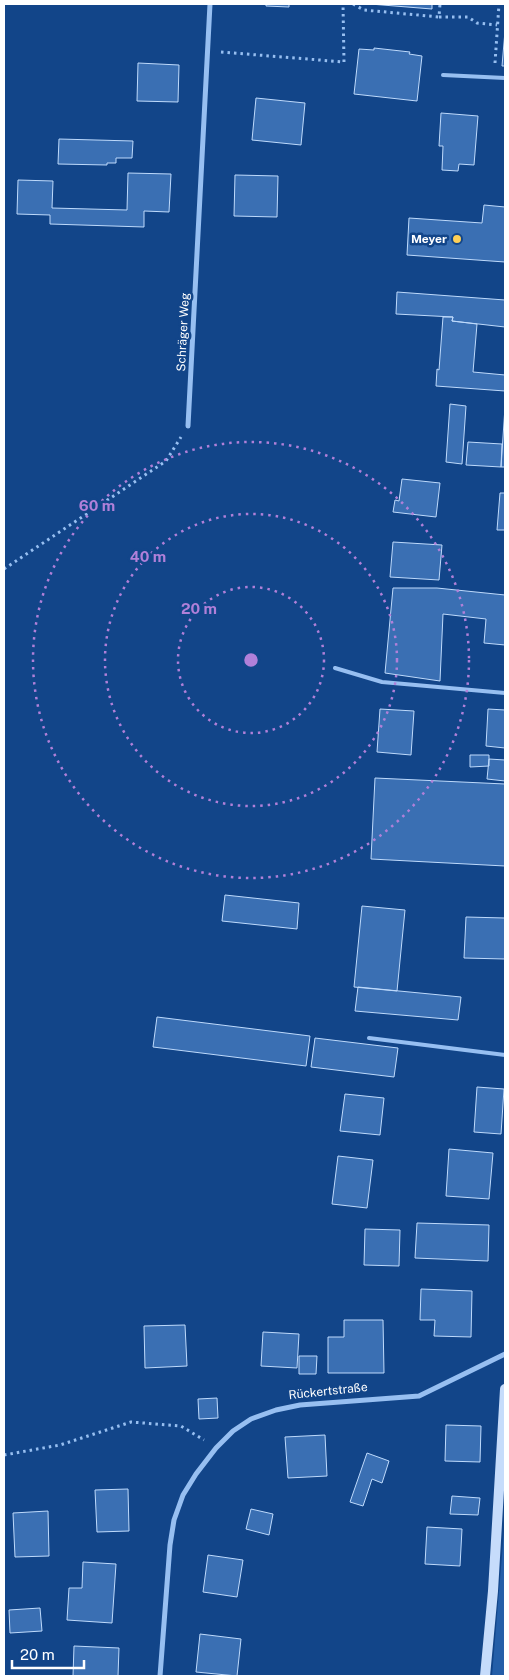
<svg xmlns="http://www.w3.org/2000/svg" width="509" height="1680" viewBox="0 0 509 1680" font-family="'Public Sans',sans-serif">
	<rect width="100%" height="100%" fill="#124589"/>
	<path fill="#245ea8" d="M505,1519V1676H492Z"/>
	<path fill="#3a6fb3" stroke="#bedafc" d="M266,4H289V7L266,6Z
		M370,4H432V9Z
		M505,31V66H502Z
		M374,48L410,52L409,54L422,56L417,101L354,94L359,49L374,50Z
		M138,63L179,65L178,102L137,101Z
		M256,98L305,103L301,145L252,140Z
		M441,113L478,116L474,165L459,164L458,171L442,170L443,146H439Z
		M59,139L133,141L132,158H116V163H107V165L58,164Z
		M128,173L171,174L169,212L144,211V227L50,224V215L17,214L18,180L53,181L52,208L127,210Z
		M235,175L278,176L277,217L234,216Z
		M484,205L505,207V262L407,255L409,218L482,223Z
		M397,292L505,300V327L452,321L453,317L396,314Z
		M443,317H453L452,321L477,324L473,372L505,375V368V391L436,386L437,369L439,370Z
		M450,404L466,406L462,464L446,462Z
		M505,407V467H501Z
		M468,442L502,444L501,467L466,465Z
		M402,479L440,483L436,517L393,512L395,500L399,501Z
		M500,493H505V530H497Z
		M393,542L442,545L439,580L390,577Z
		M393,588H437L505,595V645L484,643L486,619L443,614L440,681L385,673Z
		M380,709L414,711L411,755L377,752Z
		M488,709L505,710V748L486,746Z
		M470,755H489V766L470,767Z
		M489,759L505,760V781L487,779Z
		M375,778L505,784V866L371,859Z
		M225,895L299,903L297,929L222,921Z
		M362,906L405,910L397,991L354,987Z
		M466,917L505,918V959L464,958Z
		M358,987L461,997L458,1020L355,1011Z
		M157,1017L310,1036L306,1066L153,1047Z
		M315,1038L398,1048L394,1077L311,1067Z
		M477,1087L504,1089L501,1134L474,1132Z
		M345,1094L384,1098L380,1135L340,1131Z
		M449,1149L493,1153L489,1199L446,1196Z
		M338,1156L373,1160L367,1208L332,1204Z
		M417,1223L489,1225L488,1261L415,1258Z
		M365,1229L400,1230L399,1266L364,1265Z
		M421,1289L472,1291L471,1337L434,1336L435,1320H420Z
		M344,1320H383L384,1373H328V1337H344Z
		M185,1325L187,1366L145,1368L144,1326Z
		M263,1332L299,1334L297,1368L261,1366Z
		M299,1356H317L316,1374H299Z
		M217,1398L218,1418L199,1419L198,1399Z
		M446,1425L481,1426L480,1462L445,1461Z
		M325,1435L327,1476L288,1478L285,1437Z
		M367,1453L389,1461L382,1483L372,1479L363,1506L350,1502Z
		M128,1489L129,1531L97,1532L95,1490Z
		M452,1496L480,1498L478,1515L450,1514Z
		M251,1509L273,1514L269,1535L246,1529Z
		M48,1511L49,1556L15,1557L13,1513Z
		M427,1527L462,1529L460,1566L425,1564Z
		M208,1555L243,1560L237,1597L203,1592Z
		M83,1562L116,1564L112,1623L67,1620L69,1588H82Z
		M40,1608L42,1631L10,1633L9,1610Z
		M200,1634L241,1639L237,1676L196,1672Z
		M74,1646L119,1648L118,1676H73Z"/>
	<g fill="none" stroke-linecap="round" stroke-linejoin="round">
		<path stroke="#97bff1" stroke-width="3" stroke-dasharray="2.5 4" stroke-linecap="butt" d="M353,4L364,10L439,17L440,4
			M439,17H468L477,23L497,25
			M221,52L344,62L343,4
			M495,63L499,4
			M4,569L166,461L181,437
			M4,1455L60,1445L131,1422L181,1426L204,1440"/>
		<path stroke="#97bff1" stroke-width="4" d="M443,75L505,78
			M335,668L382,682L505,693
			M369,1038L505,1055"/>
		<path stroke="#97bff1" stroke-width="5" d="M188,426L210,4
			M160,1676L170,1545L174,1520L183,1495L196,1474L216,1448L233,1431L251,1419L276,1410L300,1405L419,1396L505,1354"/>
		<path stroke="#c6dcfb" stroke-width="10" d="M485,1676L493,1591L505,1389"/>
	</g>
	<g fill="none" stroke="#b080d9" stroke-width="2.5" stroke-dasharray="2.5 5">
		<circle cx="251" cy="660" r="73"/>
		<circle cx="251" cy="660" r="146"/>
		<circle cx="251" cy="660" r="218"/>
	</g>
	<circle fill="#ffd057" stroke="#124589" stroke-width="2" cx="457" cy="239" r="5"/>
	<g text-anchor="middle" dominant-baseline="central" stroke-width="5" stroke-linejoin="round" paint-order="stroke">
		<g font-size="12" font-weight="bold" fill="#fff" stroke="#124589" text-anchor="end">
			<text x="447" y="239">Meyer</text>
		</g>
		<g font-size="12" fill="#fff" stroke="#124589">
			<text transform="translate(183 332) rotate(-87)">Schräger Weg</text>
			<text transform="translate(328 1391) rotate(-6)">Rückertstraße</text>
		</g>
	</g>
	<circle cx="251" cy="660" r="8" fill="#b080d9" stroke="#124589" stroke-width="2.5"/>
	<g font-size="15" text-anchor="middle" font-weight="bold" fill="#b080d9" stroke="#124589" stroke-width="5" stroke-linejoin="round" paint-order="stroke">
		<text x="97" y="511">60 m</text>
		<text x="148" y="562">40 m</text>
		<text x="199" y="614">20 m</text>
	</g>
	<rect width="509" height="1680" fill="none" stroke="#ffffff" stroke-width="10"/>
	<path d="M12 1660v8h72v-8" fill="none" stroke="#ffffff" stroke-width="2.5"/>
	<text x="20" y="1660" font-size="15" fill="#ffffff" stroke="#124589" stroke-width="4" paint-order="stroke">20 m</text>
</svg>
